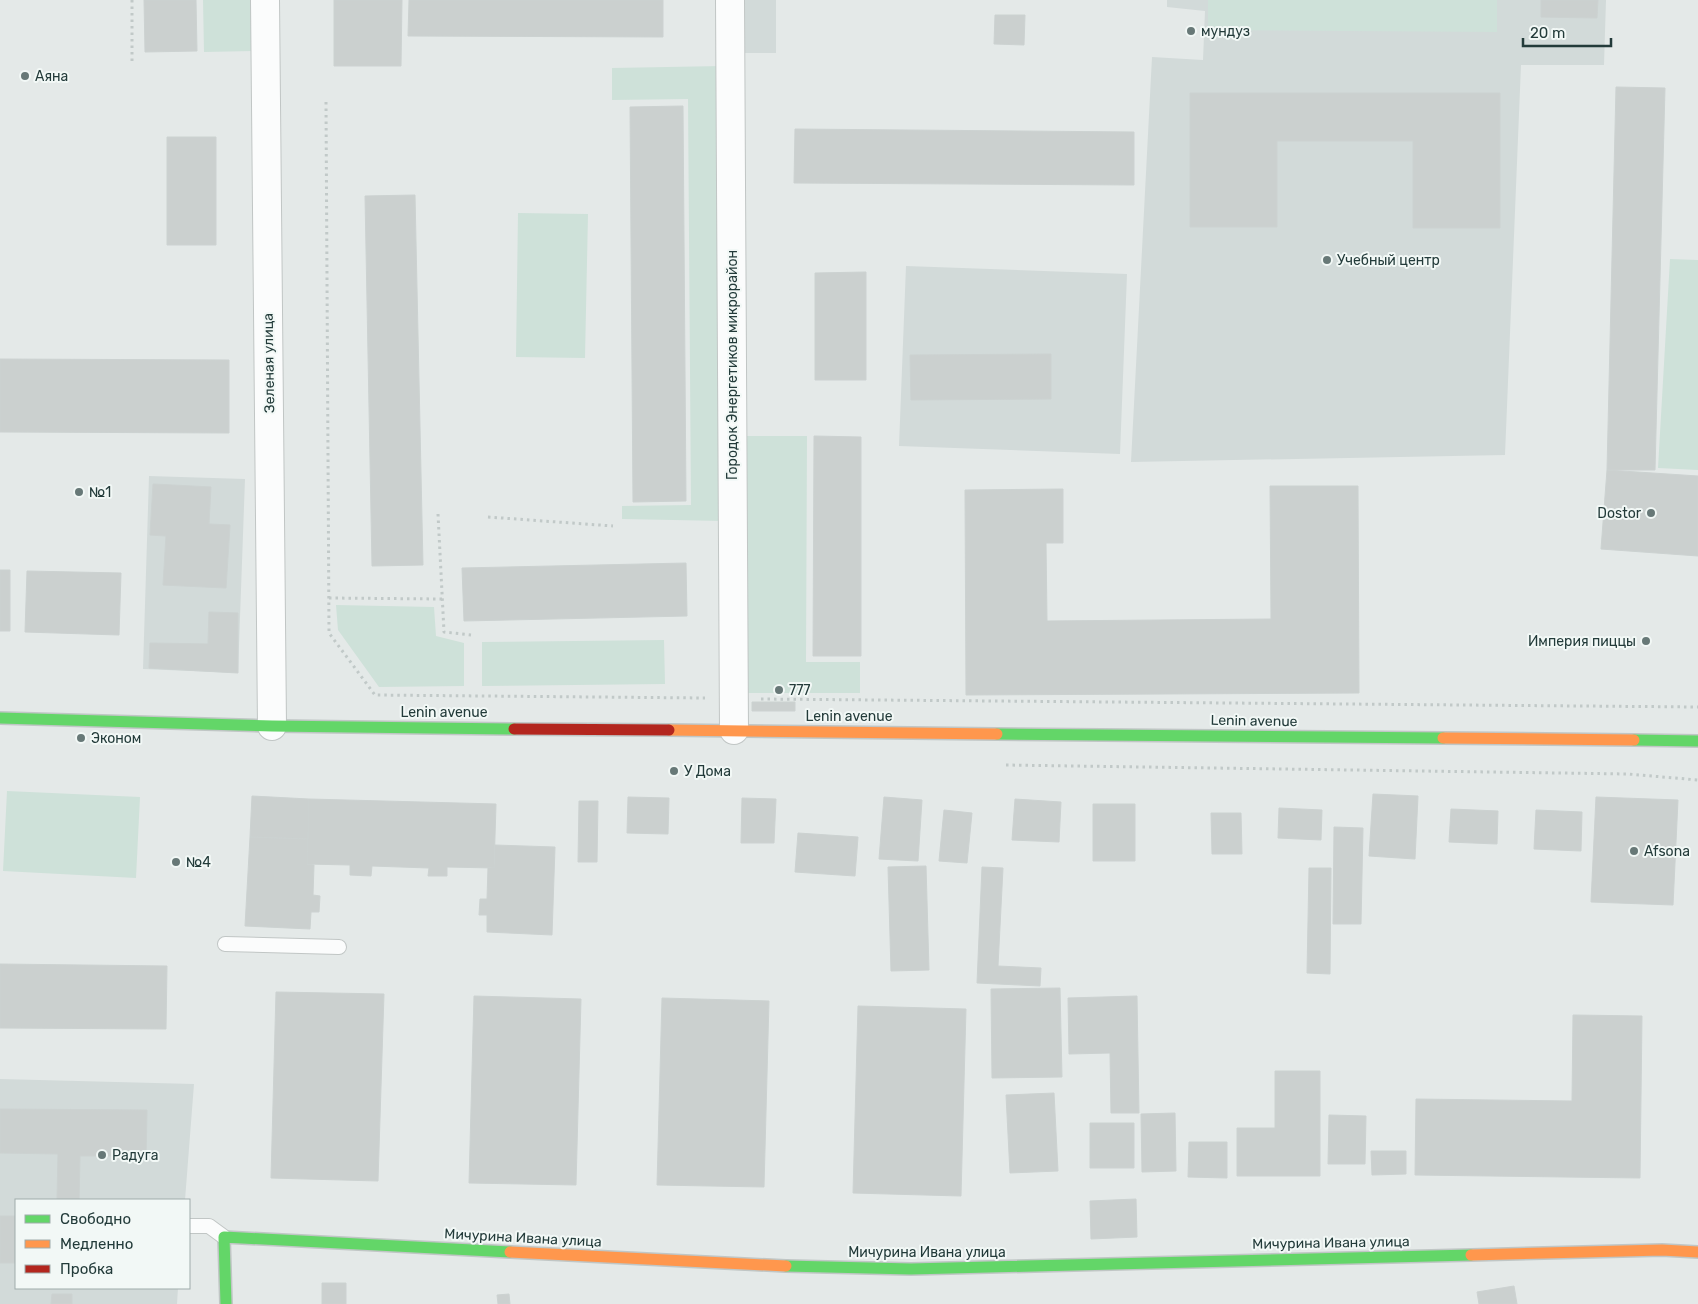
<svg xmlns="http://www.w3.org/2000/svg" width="1698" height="1304" viewBox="0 0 1698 1304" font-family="Rubik,sans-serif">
	<rect width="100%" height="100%" fill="#e4e9e8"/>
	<path fill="#d2dad9" d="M745,0H776V53H745Z
		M1167,0H1606L1604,65H1521L1505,455L1131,462L1152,57L1203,60L1205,11L1167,7Z
		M906,266L1127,274L1120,454L899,446Z
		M149,476L245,479L238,673L143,669Z
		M0,1079L194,1084L185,1200H16V1288H178L177,1304H0Z"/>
	<path fill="#cee1d9" d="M203,0H254V51L204,52Z
		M1208,0H1497V32L1208,30Z
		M722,66L724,521L622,519V506L691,505L688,99L612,100V68Z
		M518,213L588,214L585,358L516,357Z
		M1670,259L1698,260V470L1658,468Z
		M741,436H807L806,662H860V693H740Z
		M336,605L434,607L436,636L464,643V686L379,687L338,630Z
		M664,640L665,684L482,686V642Z
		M7,791L140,797L136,878L3,871Z"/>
	<path fill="#cbd0cf" stroke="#ccd2d1" d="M144,0H196L197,51L145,52Z
		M334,0H402L401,66H334Z
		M409,0H663V37L408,36Z
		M1541,0H1598L1597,18L1541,17Z
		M995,15H1025L1024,45L994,44Z
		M1616,87L1665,88L1655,470H1607Z
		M1190,93H1500V228H1413V141H1277V227H1190Z
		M683,106L686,501L633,502L630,107Z
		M795,129L1134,132V185L794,183Z
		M167,137H216V245H167Z
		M415,195L423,565L372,566L365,196Z
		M866,272V380H815V273Z
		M1051,354V399L911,400L910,355Z
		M0,359L229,360V433L0,432Z
		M814,436L861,437V656H813Z
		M1607,470L1698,476V556L1601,549Z
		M153,484L211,487L209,524L230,525L226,588L163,585L166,536L150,535Z
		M1270,486H1358L1359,693L966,695L965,490L1063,489V543H1046L1047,621L1271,619Z
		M686,563L687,616L464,621L462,568Z
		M0,570H10V631H0Z
		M27,571L121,573L119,635L25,632Z
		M209,612L238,613V673L149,668L150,643L208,644Z
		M752,702H795V711H752Z
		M1373,794L1418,796L1415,859L1369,856Z
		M252,796L309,799L308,839L250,837Z
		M628,797L669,798L668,834L627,833Z
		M884,797L922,800L918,861L879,859Z
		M1596,797L1678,800L1673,905L1591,902Z
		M742,798L776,799L774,843H741Z
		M309,799L496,804L494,868L447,867V876H428L429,868L372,866L371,876L350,875V865L307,864Z
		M1015,799L1061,802L1059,842L1012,840Z
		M579,801H598L597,862H578Z
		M1093,804H1135V861H1093Z
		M1279,808L1322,810L1321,840L1278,838Z
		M1451,809L1498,811L1497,844L1449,842Z
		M944,810L972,813L967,863L939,861Z
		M1536,810L1582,812L1581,851L1534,849Z
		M1211,813H1241L1242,854H1212Z
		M1334,827L1363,828L1361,924H1333Z
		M798,833L858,837L855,876L795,872Z
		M250,837L308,839L307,864L314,865L313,895L320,896L319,912H311L310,929L245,926Z
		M495,845L555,847L552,935L487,932V915H479L480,899H487L488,867L494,868Z
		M926,866L929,970L891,971L888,867Z
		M982,867L1003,868L998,966L1041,968L1040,986L977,983Z
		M1309,868H1331L1330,974L1307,973Z
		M0,964L167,966L166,1029L0,1028Z
		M1060,988L1062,1077L992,1078L991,989Z
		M276,992L384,994L378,1181L271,1178Z
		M474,996L581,999L576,1185L469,1183Z
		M1137,996L1139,1113H1111L1110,1053L1069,1054L1068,998Z
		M662,998L769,1001L764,1187L657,1185Z
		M858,1006L966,1009L961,1196L853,1193Z
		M1573,1015L1642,1016L1640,1178L1415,1175L1416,1099L1572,1101Z
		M1275,1071H1320V1176H1237V1128H1275Z
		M1054,1093L1058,1171L1010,1173L1006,1095Z
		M0,1109L147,1110L146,1156H80L79,1200H57L58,1154L0,1153Z
		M1175,1113L1176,1171L1142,1172L1141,1114Z
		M1329,1115L1366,1116L1365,1164H1328Z
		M1090,1123H1134V1168H1090Z
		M1189,1142H1227V1178L1188,1177Z
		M1371,1151H1406V1174L1372,1175Z
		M1136,1199L1137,1237L1091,1239L1090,1201Z
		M0,1216H16V1263H0Z
		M322,1283H346V1304H322Z
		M1514,1286L1517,1304H1479L1477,1292Z
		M52,1294H72V1304H51Z
		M509,1294L510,1304H498L497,1295Z"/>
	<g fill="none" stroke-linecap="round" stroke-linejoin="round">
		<g stroke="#c1c6c5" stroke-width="16">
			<path id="lane" d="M225,944L339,947
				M189,1226H209L224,1237"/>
		</g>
		<g stroke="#c1c6c5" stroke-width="30">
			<path id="street" d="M265,0L272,726
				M730,0L734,730"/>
		</g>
		<g stroke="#c0c6c5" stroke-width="14">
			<path id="fast" d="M0,718L272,726L514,729
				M997,734L1443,738
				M1634,740L1698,741
				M786,1266L911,1269L1471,1255
				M226,1304L224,1237L510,1252"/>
		</g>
		<g stroke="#c0c6c5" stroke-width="14">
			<path id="slow" d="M669,730L997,734
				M1443,738L1634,740
				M510,1252L786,1266
				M1471,1255L1662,1250L1698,1252"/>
		</g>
		<g stroke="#c0c6c5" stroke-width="14">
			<path id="jam" d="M514,729L669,730"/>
		</g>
		<path stroke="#c1c9c8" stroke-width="3" stroke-dasharray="2.5 4" stroke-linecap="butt" d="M132,0V64
			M326,102L329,633L375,695L705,698
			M438,514L444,632L471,635
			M488,517L613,526
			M329,598L443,599
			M761,699L1698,707
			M1006,765L1628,774L1698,780"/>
		<use href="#lane" stroke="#fbfcfc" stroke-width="14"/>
		<use href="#street" stroke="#fbfcfc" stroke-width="28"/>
		<use href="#fast" stroke="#63d668" stroke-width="11"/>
		<use href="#slow" stroke="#ff974d" stroke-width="11"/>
		<use href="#jam" stroke="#b3261e" stroke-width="11"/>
	</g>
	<g fill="#677877" stroke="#f2f8f6" stroke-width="2">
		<circle cx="1191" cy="31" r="5"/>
		<circle cx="25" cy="76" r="5"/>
		<circle cx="1327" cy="260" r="5"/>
		<circle cx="79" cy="492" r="5"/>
		<circle cx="1651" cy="513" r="5"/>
		<circle cx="1646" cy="641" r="5"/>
		<circle cx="779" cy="690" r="5"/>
		<circle cx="81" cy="738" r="5"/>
		<circle cx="674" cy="771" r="5"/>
		<circle cx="1634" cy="851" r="5"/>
		<circle cx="176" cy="862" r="5"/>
		<circle cx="102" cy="1155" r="5"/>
	</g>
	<g text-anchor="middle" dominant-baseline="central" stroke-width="4" stroke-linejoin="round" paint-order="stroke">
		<g font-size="14" fill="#233b3a" stroke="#f2f8f6" text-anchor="start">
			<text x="1201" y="31">мундуз</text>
			<text x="35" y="76">Аяна</text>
			<text x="1337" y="260">Учебный центр</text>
			<text x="89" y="492">№1</text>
			<text x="1641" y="513" text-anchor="end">Dostor</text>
			<text x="1636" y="641" text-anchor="end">Империя пиццы</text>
			<text x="789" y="690">777</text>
			<text x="91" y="738">Эконом</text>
			<text x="684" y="771">У Дома</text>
			<text x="1644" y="851">Afsona</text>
			<text x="186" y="862">№4</text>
			<text x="112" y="1155">Радуга</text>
		</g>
		<g font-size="14" fill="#233b3a" stroke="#f2f8f6">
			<text transform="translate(269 363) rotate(-91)">Зеленая улица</text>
			<text transform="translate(732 365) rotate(-90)">Городок Энергетиков микрорайон</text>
			<text x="444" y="712">Lenin avenue</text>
			<text x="849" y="716">Lenin avenue</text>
			<text transform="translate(1254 721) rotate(1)">Lenin avenue</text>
			<text transform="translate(523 1238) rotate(3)">Мичурина Ивана улица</text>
			<text transform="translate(1331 1243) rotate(-1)">Мичурина Ивана улица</text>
			<text x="927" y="1252">Мичурина Ивана улица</text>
		</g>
	</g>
	<rect x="15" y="1199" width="175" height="90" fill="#f2f8f6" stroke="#9facab"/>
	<rect x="25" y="1215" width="25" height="8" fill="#63d668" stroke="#9facab"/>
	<text x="60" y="1224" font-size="15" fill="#233b3a">Свободно</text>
	<rect x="25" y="1240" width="25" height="8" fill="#ff974d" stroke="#9facab"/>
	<text x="60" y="1249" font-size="15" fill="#233b3a">Медленно</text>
	<rect x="25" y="1265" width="25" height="8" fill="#b3261e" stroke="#9facab"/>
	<text x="60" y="1274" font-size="15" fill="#233b3a">Пробка</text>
	<path d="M1523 38v8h88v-8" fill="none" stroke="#233b3a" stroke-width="2.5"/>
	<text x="1530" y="38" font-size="15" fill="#233b3a" stroke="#f2f8f6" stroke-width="4" paint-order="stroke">20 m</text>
</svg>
